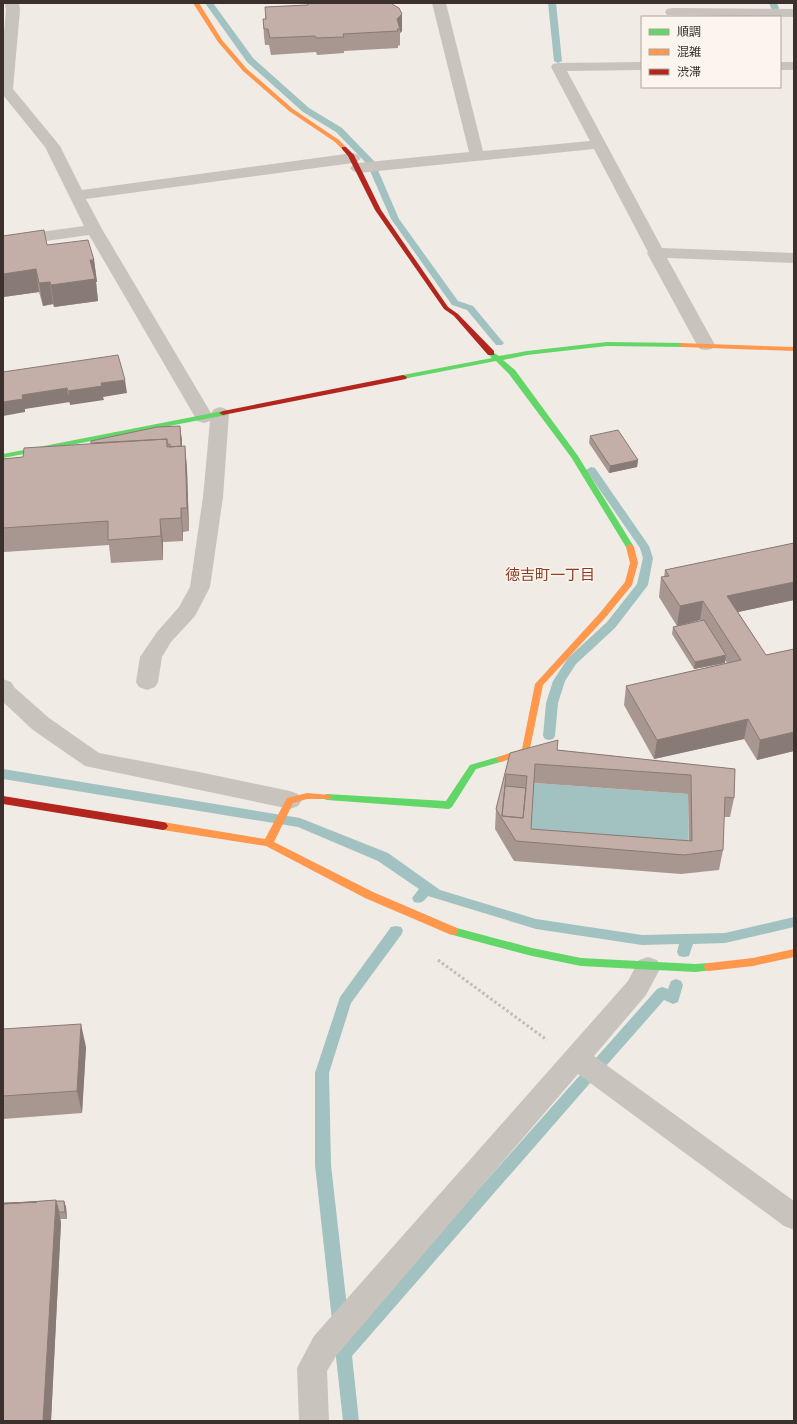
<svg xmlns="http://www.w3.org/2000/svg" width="797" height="1424" viewBox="0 0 797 1424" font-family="Montserrat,'Noto Sans JP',sans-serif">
	<rect width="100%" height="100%" fill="#f0ebe5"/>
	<path fill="#a1c2c1" d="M534,783L688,794L689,860L530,849Z"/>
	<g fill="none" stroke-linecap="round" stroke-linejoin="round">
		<path fill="#a1c2c1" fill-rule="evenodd" d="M205,3H213L253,58L309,108L342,128L374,161L399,219L458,301L473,306L502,341L504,343L502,345H496L467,310L452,305L391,219L367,164L336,132L303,112L247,62Z
			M548,3H556L562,61L558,63L554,61Z
			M769,3H777L779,8L778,10H772Z
			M591,467L595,468L649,546L653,558L648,585L615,628L576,664L565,681L558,703L555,736L553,739L549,740L545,739L543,736L546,703L553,681L568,658L607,622L637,584L643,558L640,548L586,470Z
			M3,769L300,818L388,853L440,890L536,919L642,935L725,933L794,917V927L725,943L693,944L689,956L684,957L679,956L677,952L679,944L642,945L536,929L428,896C424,901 422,904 414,902L412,898L419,889L378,861L298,827L3,779Z
			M396,926L401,927L403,931L401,935L351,1003L329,1073L331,1165L350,1334L581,1074L586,1072L591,1074L593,1078L591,1082L352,1356L359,1421H343L315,1165V1073L340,997L391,927Z
			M676,979L681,981L683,985L678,1002L673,1004L664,1000L606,1066L601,1068L596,1066L594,1062L596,1058L657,989L662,987L668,989L671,981Z"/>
		<path stroke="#c2bbb6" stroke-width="3" stroke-dasharray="2.5 2.5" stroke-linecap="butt" d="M438,960L547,1040"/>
		<path fill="#c9c3be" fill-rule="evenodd" d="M5,3H19L20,10L13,89L60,146L82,190L353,153L358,155L361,158L358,161L353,163L86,199L102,229L211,413L214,409L220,407L226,409L229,413L223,497L210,587L195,616L171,642L162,657L158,682L155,687L147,690L139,687L136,682L140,657L157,632L179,607L190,587L203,497L210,421L204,423L197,421L195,417L89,235L3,247V237L84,226L45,147L3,95V45L6,10Z
			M432,3H446L483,151L590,141L551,67L553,64L558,63L642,62V70L567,71L662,248L794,253V263L667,258L715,345L712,349L706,350L700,349L697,345L647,253L648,252L594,149L358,173L353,171L350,168L353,165L358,163L469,152Z
			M672,8L794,9V17L667,15L665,12L667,9Z
			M780,62H794V70H780Z
			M3,679L11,682L15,688L49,718L99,753L199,772L290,791L298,794L302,800L298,806L290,809L85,766L33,730L3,702Z
			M648,957L657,960L661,967L646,995L594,1056L794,1201V1230L784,1226L578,1074L336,1356L327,1371L329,1421H299L297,1368L314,1336L628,981L639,960Z"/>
		<path fill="#63d668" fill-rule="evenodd" d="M607,342L683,343L687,345L683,347L607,346L527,355L503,360L515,370L578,456L634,547L630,550L626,547L571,457L509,374L496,361L403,379L399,377L403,375L492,358L487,353L491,351L499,356L527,351Z
			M223,411H226V415L3,458V454Z
			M501,756L506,759L504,761L476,769L452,807L449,809L327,800L324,799L322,797L324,795L327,794L446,801L470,765Z
			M453,927L532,948L581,958L695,964L709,963L713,964L714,967L713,970L695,972L581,966L532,956L449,934L448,931L449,928Z"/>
		<path fill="#ff974d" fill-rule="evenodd" d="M193,3H199L222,40L247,69L293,109L339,140L346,147V149H342L335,142L289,111L243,71L218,42Z
			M680,343L794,347V351L683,347L679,345Z
			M630,544L634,547L638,563L632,585L605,618L543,685L529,753L501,762L498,761L496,759L498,757L522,749L535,684L599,614L625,582L630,563L626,547Z
			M307,793L330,795L332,797L330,799H307L293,803L274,842L373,892L457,928L458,931L457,934L453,935L449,934L365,898L266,846L163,830L160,829L158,826L160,823L163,822L265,839L287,798Z
			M794,949V957L753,966L709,971L705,970L704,967L705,964L709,963L753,958Z"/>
		<path fill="#b3261e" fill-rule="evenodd" d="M342,147H346L354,155L381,210L448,307L458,314L494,351V355H488L454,316L444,309L375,210L348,156L342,149Z
			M403,375L407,377L406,379L223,415L219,413L223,411Z
			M3,796L163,822L166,823L168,826L166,829L163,830L3,804Z"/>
	</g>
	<path fill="#a89690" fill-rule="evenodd" d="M308,3H391L402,31L400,33V45L398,46V48L344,51V53L317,55L316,52L271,55L269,45H265L264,36L263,19H265V7L308,5Z
		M3,236L47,245L94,260L97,282H96L98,301L54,307L53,304L43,306L39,292L3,297Z
		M180,426L182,446H185L187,469L189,531L183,532V541L163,542V560L111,563L109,545L4,552L3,559V459L23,457Z
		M590,436L638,460L637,467L609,473L589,443Z
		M794,543V600L738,612L766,655L794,649V751L757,760L744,739L654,759L624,705L626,686L727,663L725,660V663L694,669L672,634L673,627L701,621L700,620L677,626L659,597L661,577H664L665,570Z
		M558,750L735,769L734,798L730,817H724L723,850L719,870L681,874L514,861L495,829L496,809L510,753ZM534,783L688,794L689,841L531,829Z
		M3,1029L86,1047L82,1113L3,1119Z
		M56,1200V1201H64L66,1207L67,1219H60L61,1222L51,1421H3V1204L4,1203Z"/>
	<path fill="#887a75" d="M402,14V31L400,33V29L397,19Z
		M90,260H94L97,282H96L98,301L54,307L51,285Z
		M36,269L39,292L3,297V274Z
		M50,282L53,304L43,306L39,283Z
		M125,380L127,393L103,397L104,400L70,405L68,391L101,383Z
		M67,388L70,402L25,409V412L3,416V402L22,395Z
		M180,426L182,440V467L181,454Z
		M185,446L187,469L189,531L187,508Z
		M638,460L637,467L609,473L610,466Z
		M181,508L183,532V541L181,518Z
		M160,519L163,542V560L161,536Z
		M794,582V600L724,615L727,596Z
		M703,601L700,620L677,626L680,606Z
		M726,655L725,663L694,669L695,662Z
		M748,719L744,739L654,759L657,740Z
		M794,732V751L757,760L760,740Z
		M81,1024L86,1047L82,1113L77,1091Z
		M56,1200L61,1222L51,1421H43Z
		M64,1201L66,1207L67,1219L65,1212Z"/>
	<path fill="#c3afa7" stroke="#887a75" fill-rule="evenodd" d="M308,3H391L392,4L399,8L402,14L397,19L400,29H397L398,31L343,34L344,37L316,38L315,36L270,38L268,29H264L263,19H266L265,7L308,5Z
		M44,230L47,245L88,240L94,260H90L95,279L51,285L50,282L39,283L36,269L3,274V236Z
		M118,355L125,380L101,383L102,386L68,391L67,388L22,395L23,399L3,402V372Z
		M180,426L181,446L170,447V444H167V439L91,443V441L157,427Z
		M618,430L638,460L610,466L590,436Z
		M167,439V447L185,446L187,508H181V518L160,519L161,536L108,540V521L3,528V459L23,457L24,448Z
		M794,543V582L727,596L766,655L794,649V732L760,740L748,719L657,740L626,686L741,660L703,601L680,606L661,577L669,576L665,570Z
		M704,620L726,655L695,662L673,627Z
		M558,740L557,750L735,769L734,798L725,797L723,850L684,855L516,841L496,809L510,753ZM535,764L691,775L692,841L531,829ZM506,774L527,776L523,818L502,816Z
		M505,786L526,788L523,818L502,816Z
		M81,1024L77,1091L3,1096V1029Z
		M56,1200L43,1421H3V1204Z
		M56,1201H64L65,1212H59Z
		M37,1202L3,1204L4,1203Z"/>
	<g text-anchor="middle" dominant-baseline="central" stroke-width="3" stroke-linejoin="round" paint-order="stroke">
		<g font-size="15" fill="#8c3b22" stroke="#fbf5ee">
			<text x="550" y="574">徳吉町一丁目</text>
		</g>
	</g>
	<rect width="797" height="1424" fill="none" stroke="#3b302b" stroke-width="8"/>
	<rect x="641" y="16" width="140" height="72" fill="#fbf5ee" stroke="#aea6a0"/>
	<rect x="649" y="29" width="20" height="6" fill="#63d668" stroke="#aea6a0"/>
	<text x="677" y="36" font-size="12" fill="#3b302b">順調</text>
	<rect x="649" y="49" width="20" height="6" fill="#ff974d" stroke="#aea6a0"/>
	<text x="677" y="56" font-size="12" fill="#3b302b">混雑</text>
	<rect x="649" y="69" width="20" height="6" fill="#b3261e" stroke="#aea6a0"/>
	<text x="677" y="76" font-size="12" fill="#3b302b">渋滞</text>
</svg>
